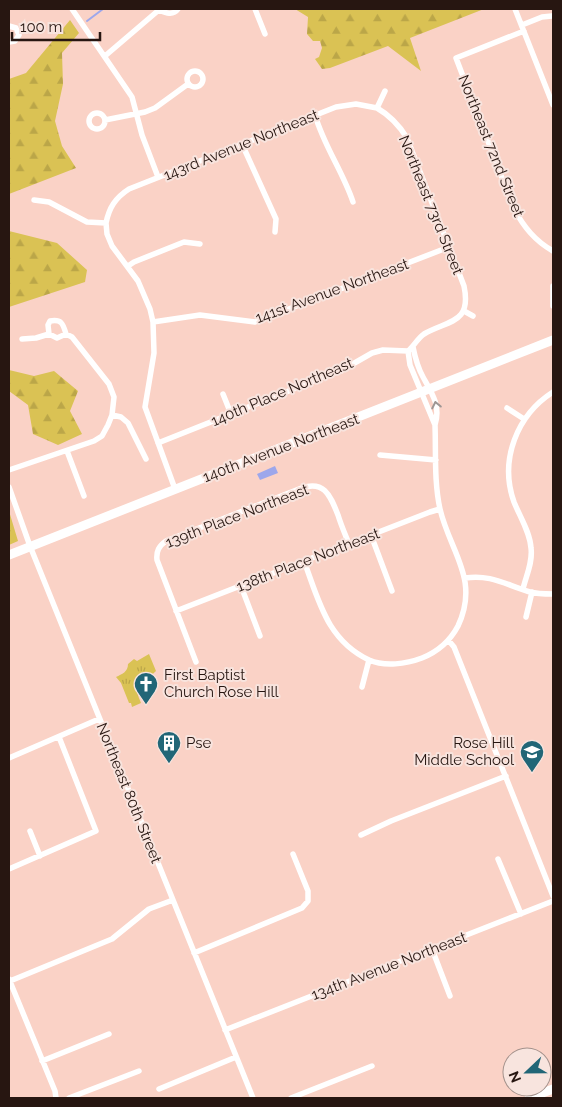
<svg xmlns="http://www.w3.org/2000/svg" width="562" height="1107" viewBox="0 0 562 1107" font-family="Raleway,sans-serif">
	<defs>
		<pattern id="grass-tufts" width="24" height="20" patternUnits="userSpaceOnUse" patternTransform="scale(1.25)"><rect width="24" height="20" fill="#dac254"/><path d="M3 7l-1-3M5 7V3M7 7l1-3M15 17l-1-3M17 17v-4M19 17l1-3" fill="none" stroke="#bba648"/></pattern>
		<pattern id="forest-firs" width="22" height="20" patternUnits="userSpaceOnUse" patternTransform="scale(1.25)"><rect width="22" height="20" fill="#dac254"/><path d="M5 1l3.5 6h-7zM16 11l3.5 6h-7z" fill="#bba648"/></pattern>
	</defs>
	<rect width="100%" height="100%" fill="#fad2c6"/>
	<path fill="url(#grass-tufts)" d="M9,511L18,541L9,545Z
		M149,654L156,671L142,684L144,689L137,693L141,703L132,707L131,703H129L121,683L116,677C122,674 128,672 128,664L134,659L137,661Z"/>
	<path fill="url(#forest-firs)" d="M295,9H484L410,38L421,71L388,46L330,68L322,69L315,59L319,57L322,48L320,41H313L307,34L308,17Z
		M70,20L79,33L62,53L63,84L55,121L62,146L76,168L9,194V79L26,73Z
		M9,231L57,243L87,270L85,282L9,307Z
		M9,370L34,376L54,371L78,391L70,411L82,434L58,445L33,434L28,405L9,391Z"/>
	<path fill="#9da7eb" d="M275,466L278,473L260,480L257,474Z"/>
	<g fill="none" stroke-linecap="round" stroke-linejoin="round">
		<path stroke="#9da7eb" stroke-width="2" d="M87,21L103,9"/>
		<path stroke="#fff" stroke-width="5.5" d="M72,9L132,97L142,135L158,177
			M255,9L265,34
			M515,9L553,105
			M159,10C166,13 173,16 178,9
			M522,25L542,17L552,16
			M9,26L16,28L19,35L15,41L9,42
			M524,31L456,58L514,209C524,227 535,241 553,251
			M105,56L160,9
			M187 79a8 8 0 1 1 16 0a8 8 0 1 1-16 0Z
			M377,108C391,116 399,125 407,138L464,286C472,324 448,320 424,334C418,338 414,346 408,351
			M89 121a8 8 0 1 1 16 0a8 8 0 1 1-16 0Z
			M315,115C324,146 343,172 353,202
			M105,120L145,112L155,108L188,84
			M242,144L276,219L275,232
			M34,200L49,202L87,222L106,223L107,234L112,246L138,281L150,309L153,322L154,353L145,407L175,489
			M106,223C109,208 115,198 129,189L336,107L356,104L377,108L385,91
			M128,266L134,262L184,242L200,244
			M553,286V306
			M464,311L473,316
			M153,322L200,315L255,322L449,247
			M22,339L36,338L49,334
			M408,351L410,365L435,425C441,406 432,393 423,377C418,368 415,357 413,347
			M223,394L231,414
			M507,408L524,419
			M112,415L121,417L128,423L146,459
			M158,443L344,369L372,353L383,350L408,351
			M67,451L84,496
			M380,455L436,460
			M9,470L94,441L102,436L108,425L112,415L114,397L109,384L72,337L66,334L57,338L49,334L48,325L50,321C61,319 63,323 66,334
			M9,487L30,546L253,1098
			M371,535L392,591
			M304,561C319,601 327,640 369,660L362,687
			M465,578C491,574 506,585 530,592C537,594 545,594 553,594
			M241,586L260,636
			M523,589C526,576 533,562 531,548C530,532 520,517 514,502C499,460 517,415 553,392
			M176,611L430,512L440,509
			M526,617L532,592
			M449,641L454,647L553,896
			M369,660C385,667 406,664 422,658C437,652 450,641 458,626C480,579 450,552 440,509C434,482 436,453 435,425
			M196,662L157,560C156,551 159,546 166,541L299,489C324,479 330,495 338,515C341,525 345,534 349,544
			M9,758L99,719
			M30,831L40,856
			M361,835L391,821L506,776
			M498,859L521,914
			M9,869L96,831L59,737
			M432,949L450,996
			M194,953L302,908L308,901V891L293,854
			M9,979L55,1091L56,1098
			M10,981L112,939L149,909L173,900
			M225,1030L553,901
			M42,1061L109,1034
			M159,1089L236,1057
			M69,1098L139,1071
			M291,1098L372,1066"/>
		<path stroke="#fff" stroke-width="9" d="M9,555L553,340
			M529,1098L553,1089"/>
	</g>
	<defs><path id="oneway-chevron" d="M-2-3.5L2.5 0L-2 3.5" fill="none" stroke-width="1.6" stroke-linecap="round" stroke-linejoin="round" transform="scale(1.25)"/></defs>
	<use stroke="#9e9694" href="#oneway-chevron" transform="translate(436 405) rotate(-102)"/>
	<defs>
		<g id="church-pin" transform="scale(1.25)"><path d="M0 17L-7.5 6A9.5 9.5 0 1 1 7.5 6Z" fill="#216677" stroke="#f8e4de"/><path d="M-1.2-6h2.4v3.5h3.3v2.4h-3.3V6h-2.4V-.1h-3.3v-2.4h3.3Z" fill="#fff"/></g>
		<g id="building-pin" transform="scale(1.25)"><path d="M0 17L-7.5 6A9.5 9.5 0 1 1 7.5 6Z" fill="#216677" stroke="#f8e4de"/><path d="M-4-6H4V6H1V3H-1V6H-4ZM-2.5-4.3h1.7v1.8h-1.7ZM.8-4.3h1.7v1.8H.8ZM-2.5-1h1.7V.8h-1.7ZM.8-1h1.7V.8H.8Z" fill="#fff"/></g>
		<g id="school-pin" transform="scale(1.25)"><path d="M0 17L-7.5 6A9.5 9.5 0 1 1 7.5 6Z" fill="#216677" stroke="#f8e4de"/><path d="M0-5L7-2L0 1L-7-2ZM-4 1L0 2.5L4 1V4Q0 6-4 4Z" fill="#fff"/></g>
	</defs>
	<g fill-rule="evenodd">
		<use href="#church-pin" x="146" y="684"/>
		<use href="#building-pin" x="169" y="743"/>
		<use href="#school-pin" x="532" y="752"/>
	</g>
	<g text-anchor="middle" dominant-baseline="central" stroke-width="4" stroke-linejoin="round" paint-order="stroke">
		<g font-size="15" fill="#271611" stroke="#f8e4de">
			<text transform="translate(241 145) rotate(-22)">143rd Avenue Northeast</text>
			<text transform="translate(491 146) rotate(68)">Northeast 72nd Street</text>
			<text transform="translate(431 205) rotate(68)">Northeast 73rd Street</text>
			<text transform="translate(332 291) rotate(-20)">141st Avenue Northeast</text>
			<text transform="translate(282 392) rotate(-23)">140th Place Northeast</text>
			<text transform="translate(281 448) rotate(-21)">140th Avenue Northeast</text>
			<text transform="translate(237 516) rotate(-21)">139th Place Northeast</text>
			<text transform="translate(308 560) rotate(-21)">138th Place Northeast</text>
			<text transform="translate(129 793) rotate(68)">Northeast 80th Street</text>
			<text transform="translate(389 966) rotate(-21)">134th Avenue Northeast</text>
		</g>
		<g font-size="15" fill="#271611" stroke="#f8e4de" text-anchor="start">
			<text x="164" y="675">First Baptist<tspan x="164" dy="17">Church Rose Hill</tspan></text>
			<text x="186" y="743">Pse</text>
			<text x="514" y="743" text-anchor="end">Rose Hill<tspan x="514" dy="17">Middle School</tspan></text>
		</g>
	</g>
	<rect width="562" height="1107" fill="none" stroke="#271611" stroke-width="20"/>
	<g transform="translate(527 1072) rotate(248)"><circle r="24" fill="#f8e4de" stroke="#a4928c"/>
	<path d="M0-4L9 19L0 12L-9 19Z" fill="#216677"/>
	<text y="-8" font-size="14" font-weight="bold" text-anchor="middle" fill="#271611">N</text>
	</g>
	<path d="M12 32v8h88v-8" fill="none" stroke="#271611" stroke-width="2.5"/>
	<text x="20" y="32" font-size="15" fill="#271611" stroke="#f8e4de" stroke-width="4" paint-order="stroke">100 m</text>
</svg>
